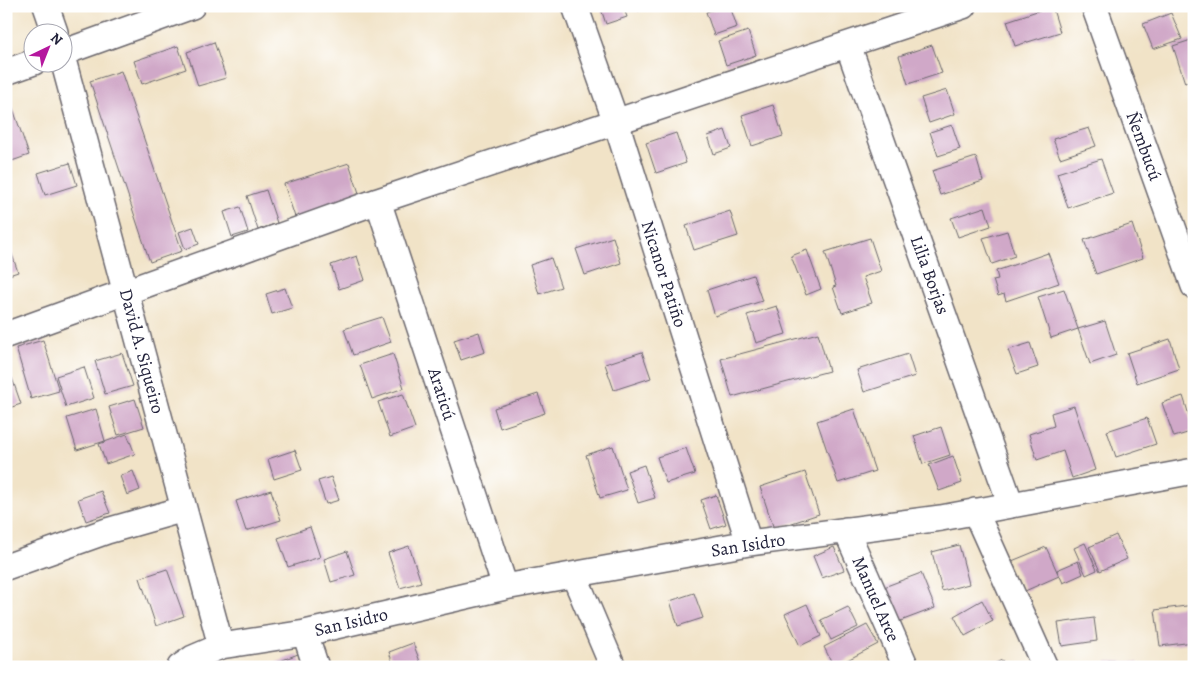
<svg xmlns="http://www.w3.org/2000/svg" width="1200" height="673" viewBox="0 0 1200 673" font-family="Alegreya,serif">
	<rect width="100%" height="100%" fill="#fff"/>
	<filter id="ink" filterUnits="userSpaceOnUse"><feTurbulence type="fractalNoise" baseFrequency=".02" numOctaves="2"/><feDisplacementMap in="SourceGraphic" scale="10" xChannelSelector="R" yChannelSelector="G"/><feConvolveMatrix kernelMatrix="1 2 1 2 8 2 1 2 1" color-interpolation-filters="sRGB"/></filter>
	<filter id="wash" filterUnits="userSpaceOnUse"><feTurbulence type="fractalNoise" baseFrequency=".0096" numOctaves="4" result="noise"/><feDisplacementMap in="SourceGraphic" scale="20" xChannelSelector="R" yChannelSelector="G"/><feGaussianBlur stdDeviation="1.12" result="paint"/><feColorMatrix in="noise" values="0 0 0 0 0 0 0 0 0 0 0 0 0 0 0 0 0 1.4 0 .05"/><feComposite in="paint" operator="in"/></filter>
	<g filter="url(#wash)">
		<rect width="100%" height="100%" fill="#f1e3c7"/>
		<g id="blocks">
			<path fill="#d0a8c8" d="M610,6H623L627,17L606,24L601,9Z
				M637,6H651V7L638,11Z
				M723,6H730L737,27L714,35L706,12Z
				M1052,6L1060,32L1015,46L1007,21Z
				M1171,13L1182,39L1153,49L1143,24Z
				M748,31L756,55L726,65L718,41Z
				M1194,39V80L1185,83L1173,46Z
				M214,42L226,78L198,86L187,52Z
				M932,45L942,73L908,84L899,56Z
				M178,46L186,69L142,84L134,61Z
				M121,71L182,251L150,262L90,81Z
				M947,90L955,114L929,123L921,98Z
				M10,100L29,155L6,163V101Z
				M773,105L783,136L752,146L742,115Z
				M952,125L960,149L938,156L930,132Z
				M1089,128L1096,146L1060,158L1053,139Z
				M725,130L731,148L714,154L708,136Z
				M676,133L686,163L656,173L646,143Z
				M976,157L983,181L940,195L932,171Z
				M1101,159L1113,193L1068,208L1057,173Z
				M70,163L77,185L45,195L38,173Z
				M349,163L361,199L296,220L284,184Z
				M266,190L277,223L258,230L247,196Z
				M240,207L248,232L232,237L224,212Z
				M985,207L991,226L958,237L951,218Z
				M730,211L738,236L694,250L686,226Z
				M1132,224L1143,258L1096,274L1084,240Z
				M193,227L199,244L185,249L179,232Z
				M1007,231L1015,256L992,264L983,238Z
				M6,237L18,272L6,276Z
				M613,237L621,263L585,275L576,249Z
				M870,238L881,271L863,277L872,303L842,313L833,287L836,286L825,252Z
				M807,250L821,289L806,295L791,256Z
				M1048,253L1059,283L1006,301L1004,294L998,296L993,280L998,279L996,271Z
				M357,256L365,280L339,289L331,265Z
				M551,258L561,287L539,294L530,265Z
				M753,275L762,301L715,316L707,290Z
				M285,288L292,308L272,314L266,294Z
				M1064,289L1078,329L1105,321L1116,355L1090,364L1078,329L1051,338L1038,297Z
				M777,306L786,334L756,343L747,315Z
				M382,317L391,342L353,355L344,329Z
				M479,332L485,352L461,360L454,340Z
				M818,333L829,371L732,397L721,359Z
				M1170,339L1179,369L1137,383L1127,353Z
				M43,340L59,391L31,399L16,348Z
				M1030,343L1038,367L1017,374L1008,350Z
				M642,352L651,378L614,390L605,364Z
				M122,353L133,386L105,394L95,361Z
				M393,354L404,388L372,399L360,365Z
				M908,354L915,376L864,392L857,370Z
				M84,367L94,398L66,407L56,376Z
				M12,378L21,404L6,409V380Z
				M403,394L415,428L390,437L378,402Z
				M538,394L545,413L500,428L494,408Z
				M1183,396L1194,431L1174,437L1162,403Z
				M135,399L144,427L118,435L109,407Z
				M1074,406L1095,470L1072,478L1063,451L1037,460L1029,434L1054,426L1051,413Z
				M96,409L105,441L77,450L67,418Z
				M854,409L875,471L838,483L817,421Z
				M1147,418L1156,444L1116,457L1107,431Z
				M941,427L950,455L923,464L914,436Z
				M127,434L135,454L106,464L99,444Z
				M613,446L627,490L600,498L586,455Z
				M686,448L695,474L666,483L657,457Z
				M295,450L302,470L274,479L268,459Z
				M953,456L962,483L939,491L929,465Z
				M644,465L655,498L638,503L627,471Z
				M133,471L140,490L127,495L120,476Z
				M805,472L819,514L774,529L760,487Z
				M331,477L339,500L326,504L318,481Z
				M271,490L281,520L246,531L236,501Z
				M101,491L110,513L86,521L78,499Z
				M716,495L726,524L711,529L701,500Z
				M310,527L320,557L288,567L278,538Z
				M1116,535L1127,559L1100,571L1089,547Z
				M1085,543L1097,570L1086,575L1074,548Z
				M959,545L969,584L942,591L932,552Z
				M409,546L421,582L400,588L388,553Z
				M834,547L844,570L822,578L813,556Z
				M1046,547L1059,576L1025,591L1012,561Z
				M347,551L355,575L331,582L324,559Z
				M1078,561L1083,574L1063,583L1057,570Z
				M167,569L184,616L156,626L140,578Z
				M921,573L935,608L898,622L884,587Z
				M694,593L703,618L678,626L670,601Z
				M982,600L993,621L965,636L954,616Z
				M807,604L821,636L800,646L785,614Z
				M1194,605V642L1160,646L1155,610Z
				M848,607L858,627L831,640L821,620Z
				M1094,618L1097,641L1062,646L1058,623Z
				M867,625L878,644L834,667L824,647Z
				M413,643L422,667H394L389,652Z
				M298,654L302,667H265Z
				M1002,660L1006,667H988Z
				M1107,661L1138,662V667H1107Z"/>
		</g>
	</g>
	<g filter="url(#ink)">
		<use href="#blocks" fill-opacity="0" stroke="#6a666c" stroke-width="1"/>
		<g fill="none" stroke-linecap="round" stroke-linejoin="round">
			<g stroke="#6a666c" stroke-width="28">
				<path id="minor" d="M46,6L55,32
					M575,6L616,122L749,543
					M1094,6L1194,286
					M848,45L1011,505
					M62,53L192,6
					M62,56L221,646
					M6,72L34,62
					M378,201L505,587
					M6,335L378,201L963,6
					M975,511L1045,667
					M846,530L906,667
					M6,567L107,531L184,509
					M574,575L613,667
					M305,633L316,667
					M180,667L193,658L221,646L305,633L505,587L749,543L941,518L1194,471"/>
			</g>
			<use href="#minor" stroke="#fff" stroke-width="25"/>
		</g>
	</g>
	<g text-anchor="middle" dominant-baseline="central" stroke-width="4" stroke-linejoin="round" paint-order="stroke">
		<g font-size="18" fill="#22223b" stroke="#fff">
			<text transform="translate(1144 146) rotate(70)">Ñembucú</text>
			<text transform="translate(664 274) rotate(72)">Nicanor Patiño</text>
			<text transform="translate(930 275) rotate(70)">Lilia Borjas</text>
			<text transform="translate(142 351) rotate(75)">David A. Siqueiro</text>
			<text transform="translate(442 394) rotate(72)">Araticú</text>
			<text transform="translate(748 545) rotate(-9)">San Isidro</text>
			<text transform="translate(876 599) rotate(66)">Manuel Arce</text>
			<text transform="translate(351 622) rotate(-13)">San Isidro</text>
		</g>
	</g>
	<rect width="1200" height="673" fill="none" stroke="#fff" stroke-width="25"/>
	<g transform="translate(48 48) rotate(43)"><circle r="24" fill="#ffffff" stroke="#a7a7b1"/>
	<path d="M0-4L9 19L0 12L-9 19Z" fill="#b5179e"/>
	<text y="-8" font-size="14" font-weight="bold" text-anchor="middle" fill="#22223b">N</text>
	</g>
</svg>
